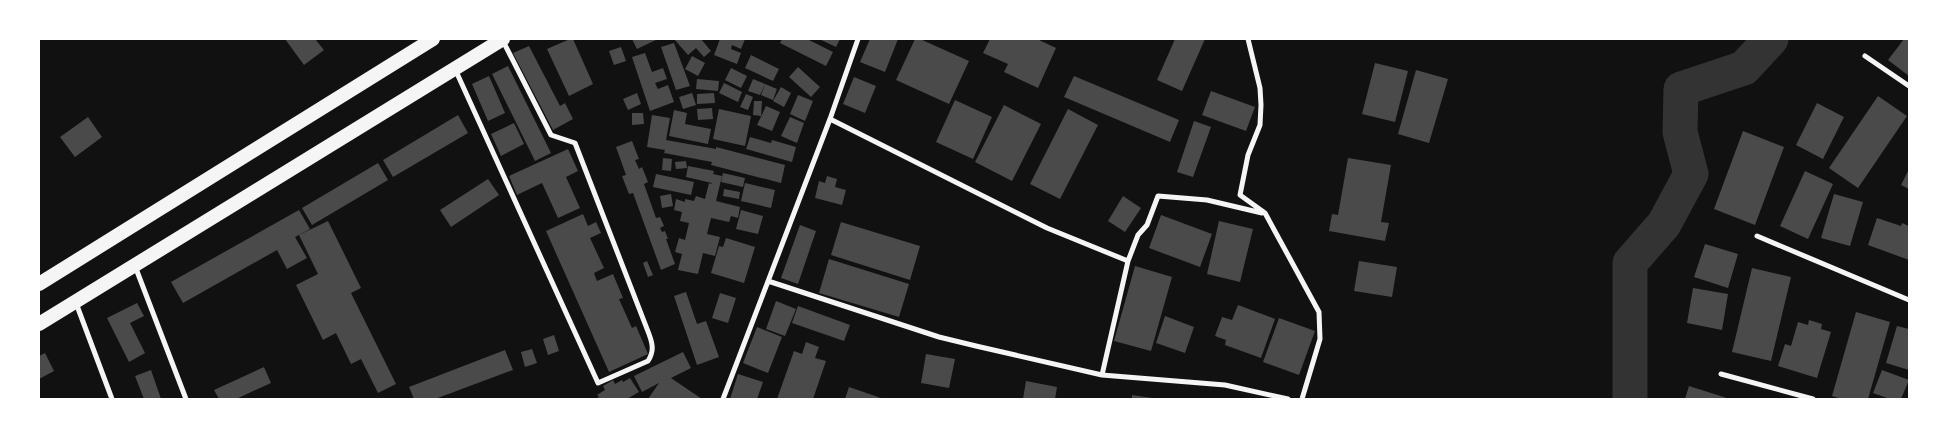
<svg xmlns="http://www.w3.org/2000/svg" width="1948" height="438" viewBox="0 0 1948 438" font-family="Mulish,sans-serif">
	<rect width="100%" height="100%" fill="#111"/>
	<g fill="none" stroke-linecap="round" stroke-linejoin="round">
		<path stroke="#333" stroke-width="35" d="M1630,399V263L1664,224L1691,174L1680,132L1681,89L1744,68L1771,39"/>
	</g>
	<path fill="#4a4a4a" d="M285,39H315L324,50L304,65Z
		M570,39H573L593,84L569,96L547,49Z
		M632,39H658L637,49Z
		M674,39H701L711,51L704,57L696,48L688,55Z
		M720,39H745L741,49L732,45L731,49L741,53L737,64L714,55Z
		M782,39H807L833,52L826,66L780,43Z
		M819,39H840L836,47Z
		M870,39H898L885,72L860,62Z
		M915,39H920L969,61L949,104L896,80Z
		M990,39H1037L1056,48L1038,88L1004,72L1008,64L983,53Z
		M1175,39H1205L1182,91L1157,80Z
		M1904,39H1909V76L1888,60Z
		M674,43L690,86L676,90L661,47Z
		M529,46L560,106L565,103L573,119L553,130L513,53Z
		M621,47L626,61L614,65L609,51Z
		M645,53L652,72L663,68L667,79L655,83L658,89L668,85L674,102L650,111L632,57Z
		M751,55L779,69L773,81L745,68Z
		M692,56L705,63L698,76L685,69Z
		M1375,63L1408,71L1395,122L1362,114Z
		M508,66L551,153L535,161L492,74Z
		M798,67L820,87L811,97L789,77Z
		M731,68L747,76L741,88L725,80Z
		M1416,70L1448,79L1429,143L1398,134Z
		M489,76L505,113L488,121L472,84Z
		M1074,76L1179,120L1170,142L1064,97Z
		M854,77L876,86L865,113L843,104Z
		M697,79L719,81L718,91L696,89Z
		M753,79L765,84L760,95L748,91Z
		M724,83L742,92L738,102L719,93Z
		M765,84L777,89L773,100L761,95Z
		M781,87L791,93L784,107L773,101Z
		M1211,91L1255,107L1246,131L1202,115Z
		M637,93L641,104L628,110L623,99Z
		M692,93L696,105L683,109L679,97Z
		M714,93L715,103L697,104V94Z
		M746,94L753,97L748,110L740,107Z
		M798,95L813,101L805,121L790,114Z
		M1878,96L1907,116L1858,188L1829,168Z
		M955,100L992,117L973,159L936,142Z
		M754,101H762L761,116L753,115Z
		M1817,103L1844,117L1823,159L1796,145Z
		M1004,105L1041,124L1012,181L975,162Z
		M766,106L780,112L772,131L757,125Z
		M712,108L713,119L698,120L697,109Z
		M719,109L751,116L745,146L713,139Z
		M1068,109L1098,125L1060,199L1030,184Z
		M674,110L687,113L685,124L711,129L708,144L669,136Z
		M632,113H643L644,124L632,125Z
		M458,115L468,133L393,177L383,160Z
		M652,115L670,118L666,140L716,149V147L785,165L781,183L711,165L712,162L664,153L665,150L647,147Z
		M88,117L102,137L75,157L60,137Z
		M790,117L804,123L797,143L781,136Z
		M1194,121L1211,127L1193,177L1177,172Z
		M514,123L524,144L501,156L491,134Z
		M1743,131L1784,147L1755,225L1714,209Z
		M750,137L771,143L772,140L796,147L792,162L746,149Z
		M632,141L639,159L635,160L639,169L642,167L648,182L644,184L656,218L660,217L664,226L660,228L662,232L665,231L668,239H666L675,264L661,270L633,193L629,194L622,176L626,175L616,147Z
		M568,149L578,171L566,177L580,208L558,218L542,183L517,195L509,176Z
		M663,158L672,159L671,171L662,170Z
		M1348,158L1391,165L1381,222L1389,223L1385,241L1329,231L1332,214L1338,215Z
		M686,161L687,168L676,169L675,162Z
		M378,163L388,180L312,225L302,208Z
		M688,166L714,171L713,174L722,176L716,201L740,207L738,218L731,216L729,222L711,218L707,234L720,237L715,256L703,253L698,274L678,270L682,254L675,252L679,238L685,240L689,223L680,221L682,212L674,210L676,199L685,202V199L694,201L696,196L705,199L709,183L711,184L712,183L686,177Z
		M1909,169V189L1901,185Z
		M1805,171L1833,184L1808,239L1780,226Z
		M723,173L745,178L743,187L721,182Z
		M656,174L694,182L691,195L653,187Z
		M827,176L837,179L835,187L846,190L842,205L815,198L819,181L825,183Z
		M488,179L499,195L451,227L440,210Z
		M745,183L775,190L771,208L741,201Z
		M724,189L740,192L739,199L723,196Z
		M671,194L673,206L662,208L660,196Z
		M1834,194L1863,202L1850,246L1821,238Z
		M1123,196L1141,208L1125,232L1108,221Z
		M299,210L310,229L295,237L307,258L287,269L277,250L183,303L171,282Z
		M741,210L763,216L758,234L736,229Z
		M583,214L588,226L596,222L601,233L590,238L604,268L594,273L597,281L613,274L623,298L619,299L632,328L636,326L648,354L609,372L546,231Z
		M1161,215L1212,234L1200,267L1149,248Z
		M1877,218L1901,226L1902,223L1909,226V260L1868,245Z
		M328,221L361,288L351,293L396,384L378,393L361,359L351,364L336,333L323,340L296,285L318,274L299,235Z
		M1219,221L1253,229L1240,282L1207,274Z
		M841,222L920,246L910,280L831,255Z
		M800,225L816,231L798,284L781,278Z
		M726,238L755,247L744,283L711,273L719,246L723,247Z
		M1705,244L1738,254L1728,288L1694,277Z
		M829,259L909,284L899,317L819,293Z
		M647,261L653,275L648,277L643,263Z
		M1359,261L1397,267L1392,297L1354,291Z
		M1135,266L1172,277L1151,351L1114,341Z
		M1752,268L1791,277L1771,361L1732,352Z
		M1693,288L1728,294L1722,330L1687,323Z
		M686,292L697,324L706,321L719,357L697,365L674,296Z
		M720,293L736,298L728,323L712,318Z
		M776,301L796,309L785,336L766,329Z
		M137,303L144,316L130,323L145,353L129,362L107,318Z
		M1238,305L1275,319L1261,358L1225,345L1226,340L1215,336L1222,317L1232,320Z
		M798,306L850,325L844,341L792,323Z
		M1856,312L1890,322L1868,399H1842L1832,396Z
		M1165,316L1194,327L1185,353L1156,343Z
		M1279,318L1315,331L1299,375L1263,362Z
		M1809,320L1822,324L1821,329L1831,332L1817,378L1778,366L1785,344L1791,346L1798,322L1808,325Z
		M1897,326L1909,329V370L1886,363Z
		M757,327L782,337L768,373L743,363Z
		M554,335L559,351L548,355L543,339Z
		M806,342L819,347L815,358L826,361L813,399H777L794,351L802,354Z
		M532,349L537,363L525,367L521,352Z
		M505,350L513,370L435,399H414L409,387Z
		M683,352L691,368L671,378L702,399H648L659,383L642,392L634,376Z
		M45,353L54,371L39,379V356Z
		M926,354L955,359L949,388L921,383Z
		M264,367L271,383L236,399H219L214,390Z
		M151,370L161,399H144L135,376Z
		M1882,370L1909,380L1901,399H1890L1873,393Z
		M738,374L763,382L757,399H730Z
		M630,378L639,392L627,399H595L599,397L597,395L605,390L603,386L613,380L615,384L622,380L623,382Z
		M1026,381L1057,387L1055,399H1023Z
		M1689,386L1730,399H1685Z
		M849,387L884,399H845Z
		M1132,395L1152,398V399H1132Z"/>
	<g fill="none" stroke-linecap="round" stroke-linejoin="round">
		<path stroke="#f5f5f5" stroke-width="5" d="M1248,39L1260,88L1261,105L1260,125L1248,155L1240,195L1265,213L1319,312L1320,339L1302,399
			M1865,56L1909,86
			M455,69L598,383L648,361C654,351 653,345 649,334L575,143L551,135L503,41
			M830,119L1047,228L1128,261
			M1757,236L1909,300
			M135,266L186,399
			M768,281L939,337L976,346L1102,375L1225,385L1288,399
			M76,303L112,399
			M1721,374L1813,399
			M1102,375L1128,261L1138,235L1147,225L1158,196L1207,200L1262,213
			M723,399L830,119L858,39"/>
		<path stroke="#f5f5f5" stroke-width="14" d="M39,284L433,39
			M39,324L503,39"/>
	</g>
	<rect width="1948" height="438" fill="none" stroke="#ffffff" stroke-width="80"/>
</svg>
